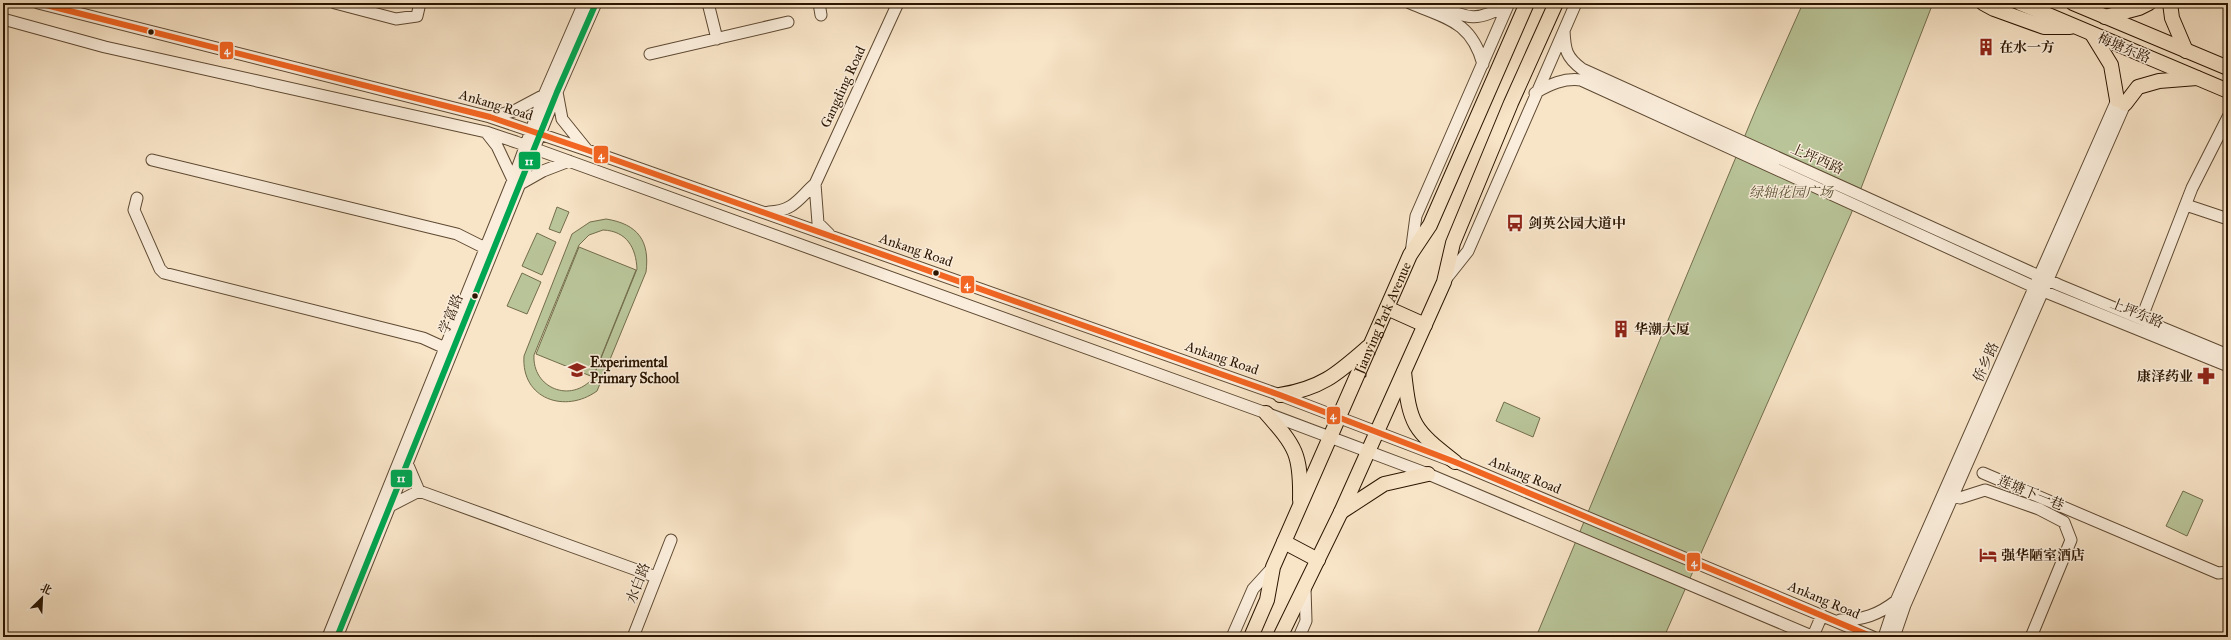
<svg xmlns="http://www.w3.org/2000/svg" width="2231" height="640" viewBox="0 0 2231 640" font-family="'IM FELL Great Primer','Noto Serif SC',serif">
	<rect width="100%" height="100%" fill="#f8e4c7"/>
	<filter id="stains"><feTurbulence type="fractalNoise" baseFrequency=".005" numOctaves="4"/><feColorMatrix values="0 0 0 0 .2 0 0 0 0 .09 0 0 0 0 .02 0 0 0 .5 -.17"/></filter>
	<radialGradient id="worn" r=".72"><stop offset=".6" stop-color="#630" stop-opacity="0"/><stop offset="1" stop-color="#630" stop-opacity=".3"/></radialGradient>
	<path fill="#b9c599" stroke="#726d4c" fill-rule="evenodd" d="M1803,3H1933L1851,214L1664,637H1536L1756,109Z
		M557,207L569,212L560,233L549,229Z
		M606,219C638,224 650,241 646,272L597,391C565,414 521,399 524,356L572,234L590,222ZM603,230C627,231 636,248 637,269L593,378C571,404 532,388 534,355L579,245L589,235Z
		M537,233L556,242L542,275L522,266Z
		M579,247L636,270L593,377L536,354Z
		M522,273L541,282L527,314L507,306Z
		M1504,402L1540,418L1533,437L1496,421Z
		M2183,491L2203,500L2187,536L2166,526Z"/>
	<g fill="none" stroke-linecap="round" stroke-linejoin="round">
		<g stroke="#5e4932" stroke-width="13">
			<path id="minor" d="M38,3L490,117L587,150L1280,395L1455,462L1873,637
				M335,3L396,19L417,16L420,3
				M708,3L717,39
				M819,3L821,15
				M1410,3C1447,19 1471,21 1483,64
				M1434,3C1467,18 1475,24 1508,4
				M3,19L105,47L486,132L516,142L1266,413L1428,474L1814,637
				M1564,31C1565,50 1566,57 1582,69L2059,285L2228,355
				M650,54L788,22
				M557,92L562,119L587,150
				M1535,93C1550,84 1564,78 1581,80L2043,291L2228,366
				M490,117L514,111L544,95
				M486,132L497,146L513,180
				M152,160L457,234L485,248
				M520,184L543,171L569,161
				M815,184L818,223L829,234
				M137,198L134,210L160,269L164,273L423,338L445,348
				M2186,205L2228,219
				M769,212C794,211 799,198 815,184L898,3
				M1411,253L1416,216L1509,3
				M1445,280L1468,251L1576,3
				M2142,317L2192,188L2228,117
				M407,463L419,491
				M1983,473L2218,573L2228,572
				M1960,498L1985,490L2039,509L2064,522L2071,540L2031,637
				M390,506L419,491L656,577
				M1840,620C1863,620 1878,615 1896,601
				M1813,636L1822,615
				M328,637L513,180L544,95L584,3
				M337,637L557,92L596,3
				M633,637L671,540
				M1232,637L1253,589L1273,567
				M1299,637L1306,621L1305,588
				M1884,637L1896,601L2117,100
				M1894,637L1905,605L2125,104"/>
		</g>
		<g stroke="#2b1500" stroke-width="16">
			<g id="major">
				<path d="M1983,3L1994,9L2044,27H2070"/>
				<path d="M2020,3L2228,91"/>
				<path d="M2073,3L2228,68"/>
				<path d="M2170,3L2172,18L2186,51"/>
				<path d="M2105,17L2139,8L2149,3"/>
				<path d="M2092,34L2111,65L2117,100"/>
				<path d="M2125,104L2138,87L2159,81L2197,78"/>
				<path d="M1387,308L1425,325"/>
				<path d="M1404,372C1410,426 1413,429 1455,462"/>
				<path d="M1280,395C1322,388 1337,374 1368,347"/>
				<path d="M1266,413C1296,447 1301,454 1300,500"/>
				<path d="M1341,512L1384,484L1428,474"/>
				<path d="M1284,542L1318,560"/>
				<path id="s1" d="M1251,637L1267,600L1273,567L1410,255L1430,225L1527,3"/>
				<path d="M1280,637L1341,512L1444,282L1453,243L1511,103L1556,3"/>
			</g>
		</g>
		<use href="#minor" stroke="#faeddb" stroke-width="11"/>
		<use href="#major" stroke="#f8e4c7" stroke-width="14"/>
		<g stroke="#faeddb" stroke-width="9">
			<path id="bus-1" d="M38,3L490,117L587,150L1280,395L1455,462L1873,637"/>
		</g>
		<g stroke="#faeddb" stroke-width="9">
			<path id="bus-2" d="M337,637L557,92L596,3"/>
		</g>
		<use href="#bus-1" stroke="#f26522" stroke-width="6"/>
		<use href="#bus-2" stroke="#00a651" stroke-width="6"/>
	</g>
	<defs>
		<g id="building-bare" transform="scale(1.38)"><path d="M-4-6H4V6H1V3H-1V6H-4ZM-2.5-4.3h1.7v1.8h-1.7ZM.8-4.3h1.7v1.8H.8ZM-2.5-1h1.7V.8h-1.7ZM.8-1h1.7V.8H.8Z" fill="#8f2418" stroke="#faeddb" stroke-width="2.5" paint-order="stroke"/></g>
		<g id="bus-bare" transform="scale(1.38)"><path d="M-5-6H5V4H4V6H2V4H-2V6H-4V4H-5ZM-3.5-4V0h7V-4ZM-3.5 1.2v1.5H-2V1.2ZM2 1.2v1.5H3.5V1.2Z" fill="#8f2418" stroke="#faeddb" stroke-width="2.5" paint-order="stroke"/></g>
		<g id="school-bare" transform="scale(1.38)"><path d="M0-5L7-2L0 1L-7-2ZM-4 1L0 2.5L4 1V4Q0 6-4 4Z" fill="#8f2418" stroke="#faeddb" stroke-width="2.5" paint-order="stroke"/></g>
		<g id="pharmacy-bare" transform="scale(1.38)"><path d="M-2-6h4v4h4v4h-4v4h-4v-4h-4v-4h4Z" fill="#8f2418" stroke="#faeddb" stroke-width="2.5" paint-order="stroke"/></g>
		<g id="hotel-bare" transform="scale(1.38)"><path d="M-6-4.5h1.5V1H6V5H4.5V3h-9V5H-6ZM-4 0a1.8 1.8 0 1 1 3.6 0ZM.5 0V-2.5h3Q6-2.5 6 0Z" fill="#8f2418" stroke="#faeddb" stroke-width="2.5" paint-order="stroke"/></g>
	</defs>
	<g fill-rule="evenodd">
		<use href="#building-bare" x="1986" y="47"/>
		<use href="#bus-bare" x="1515" y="223"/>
		<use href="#building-bare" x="1621" y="329"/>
		<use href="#school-bare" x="577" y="370"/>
		<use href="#pharmacy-bare" x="2206" y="376"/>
		<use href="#hotel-bare" x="1988" y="555"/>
	</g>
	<g fill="#2b1500" stroke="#faeddb" stroke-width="1.5">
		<circle cx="151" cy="32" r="3.5"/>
		<circle cx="936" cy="273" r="3.5"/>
		<circle cx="475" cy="296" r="3.5"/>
	</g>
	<g text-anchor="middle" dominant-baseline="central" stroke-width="3" stroke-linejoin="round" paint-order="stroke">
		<g font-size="14" font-weight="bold" fill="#2b1500" stroke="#faeddb" text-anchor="start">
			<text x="1999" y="47">在水一方</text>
			<text x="1528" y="223">剑英公园大道中</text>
			<text x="1634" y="329">华潮大厦</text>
			<text x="590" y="362">Experimental<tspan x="590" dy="16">Primary School</tspan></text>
			<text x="2193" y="376" text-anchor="end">康泽药业</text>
			<text x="2001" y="555">强华陋室酒店</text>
		</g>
		<g font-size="14" fill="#2b1500" stroke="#faeddb">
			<text transform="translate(2124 48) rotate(23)">梅塘东路</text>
			<text transform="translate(843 87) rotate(-65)">Gangding Road</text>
			<text transform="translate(496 105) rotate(17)">Ankang Road</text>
			<text transform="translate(1817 159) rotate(24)">上坪西路</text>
			<text transform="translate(916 250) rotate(19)">Ankang Road</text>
			<text transform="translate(2137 313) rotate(22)">上坪东路</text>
			<text transform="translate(451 314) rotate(-68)">学富路</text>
			<text stroke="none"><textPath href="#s1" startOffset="346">Jianying Park Avenue</textPath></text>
			<text transform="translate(1222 358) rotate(19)">Ankang Road</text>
			<text transform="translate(1986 362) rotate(-66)">侨乡路</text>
			<text transform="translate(1525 475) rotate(23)">Ankang Road</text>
			<text transform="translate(2031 493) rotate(22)">莲塘下一巷</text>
			<text transform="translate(638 583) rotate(-69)">水白路</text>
			<text transform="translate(1824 600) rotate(23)">Ankang Road</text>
		</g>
		<g font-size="14" font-style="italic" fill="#5d5336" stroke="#faeddb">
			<text x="1791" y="192">绿轴花园广场</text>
		</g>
	</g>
	<g stroke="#faeddb" stroke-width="1.5">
		<rect x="219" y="41" width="15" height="19" rx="4" fill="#f26522"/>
		<rect x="593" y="145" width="16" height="19" rx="4" fill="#f26522"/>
		<rect x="518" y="151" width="23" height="19" rx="4" fill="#00a651"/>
		<rect x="960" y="275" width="15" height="19" rx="4" fill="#f26522"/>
		<rect x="1326" y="406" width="15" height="19" rx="4" fill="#f26522"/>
		<rect x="390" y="469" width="23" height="19" rx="4" fill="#00a651"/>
		<rect x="1686" y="552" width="15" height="20" rx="4" fill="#f26522"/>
	</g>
	<g font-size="11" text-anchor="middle" font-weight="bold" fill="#fff">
		<text x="227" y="54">4</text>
		<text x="601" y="159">4</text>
		<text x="529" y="165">11</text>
		<text x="967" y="288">4</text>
		<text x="1333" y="419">4</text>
		<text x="401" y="482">11</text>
		<text x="1694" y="566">4</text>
	</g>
	<rect width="2231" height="640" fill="none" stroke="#f8e4c7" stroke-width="16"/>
	<rect x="4" y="4" width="2223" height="632" fill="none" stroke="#2b1500" stroke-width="2"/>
	<rect x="8" y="8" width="2215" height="624" fill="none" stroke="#2b1500"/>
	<g transform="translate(42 598) rotate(24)" stroke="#faeddb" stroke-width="3" paint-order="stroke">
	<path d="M0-3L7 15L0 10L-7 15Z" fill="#2b1500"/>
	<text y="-6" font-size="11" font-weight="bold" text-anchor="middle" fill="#2b1500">北</text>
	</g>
	<rect width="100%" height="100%" filter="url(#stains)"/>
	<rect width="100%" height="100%" fill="url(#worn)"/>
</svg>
